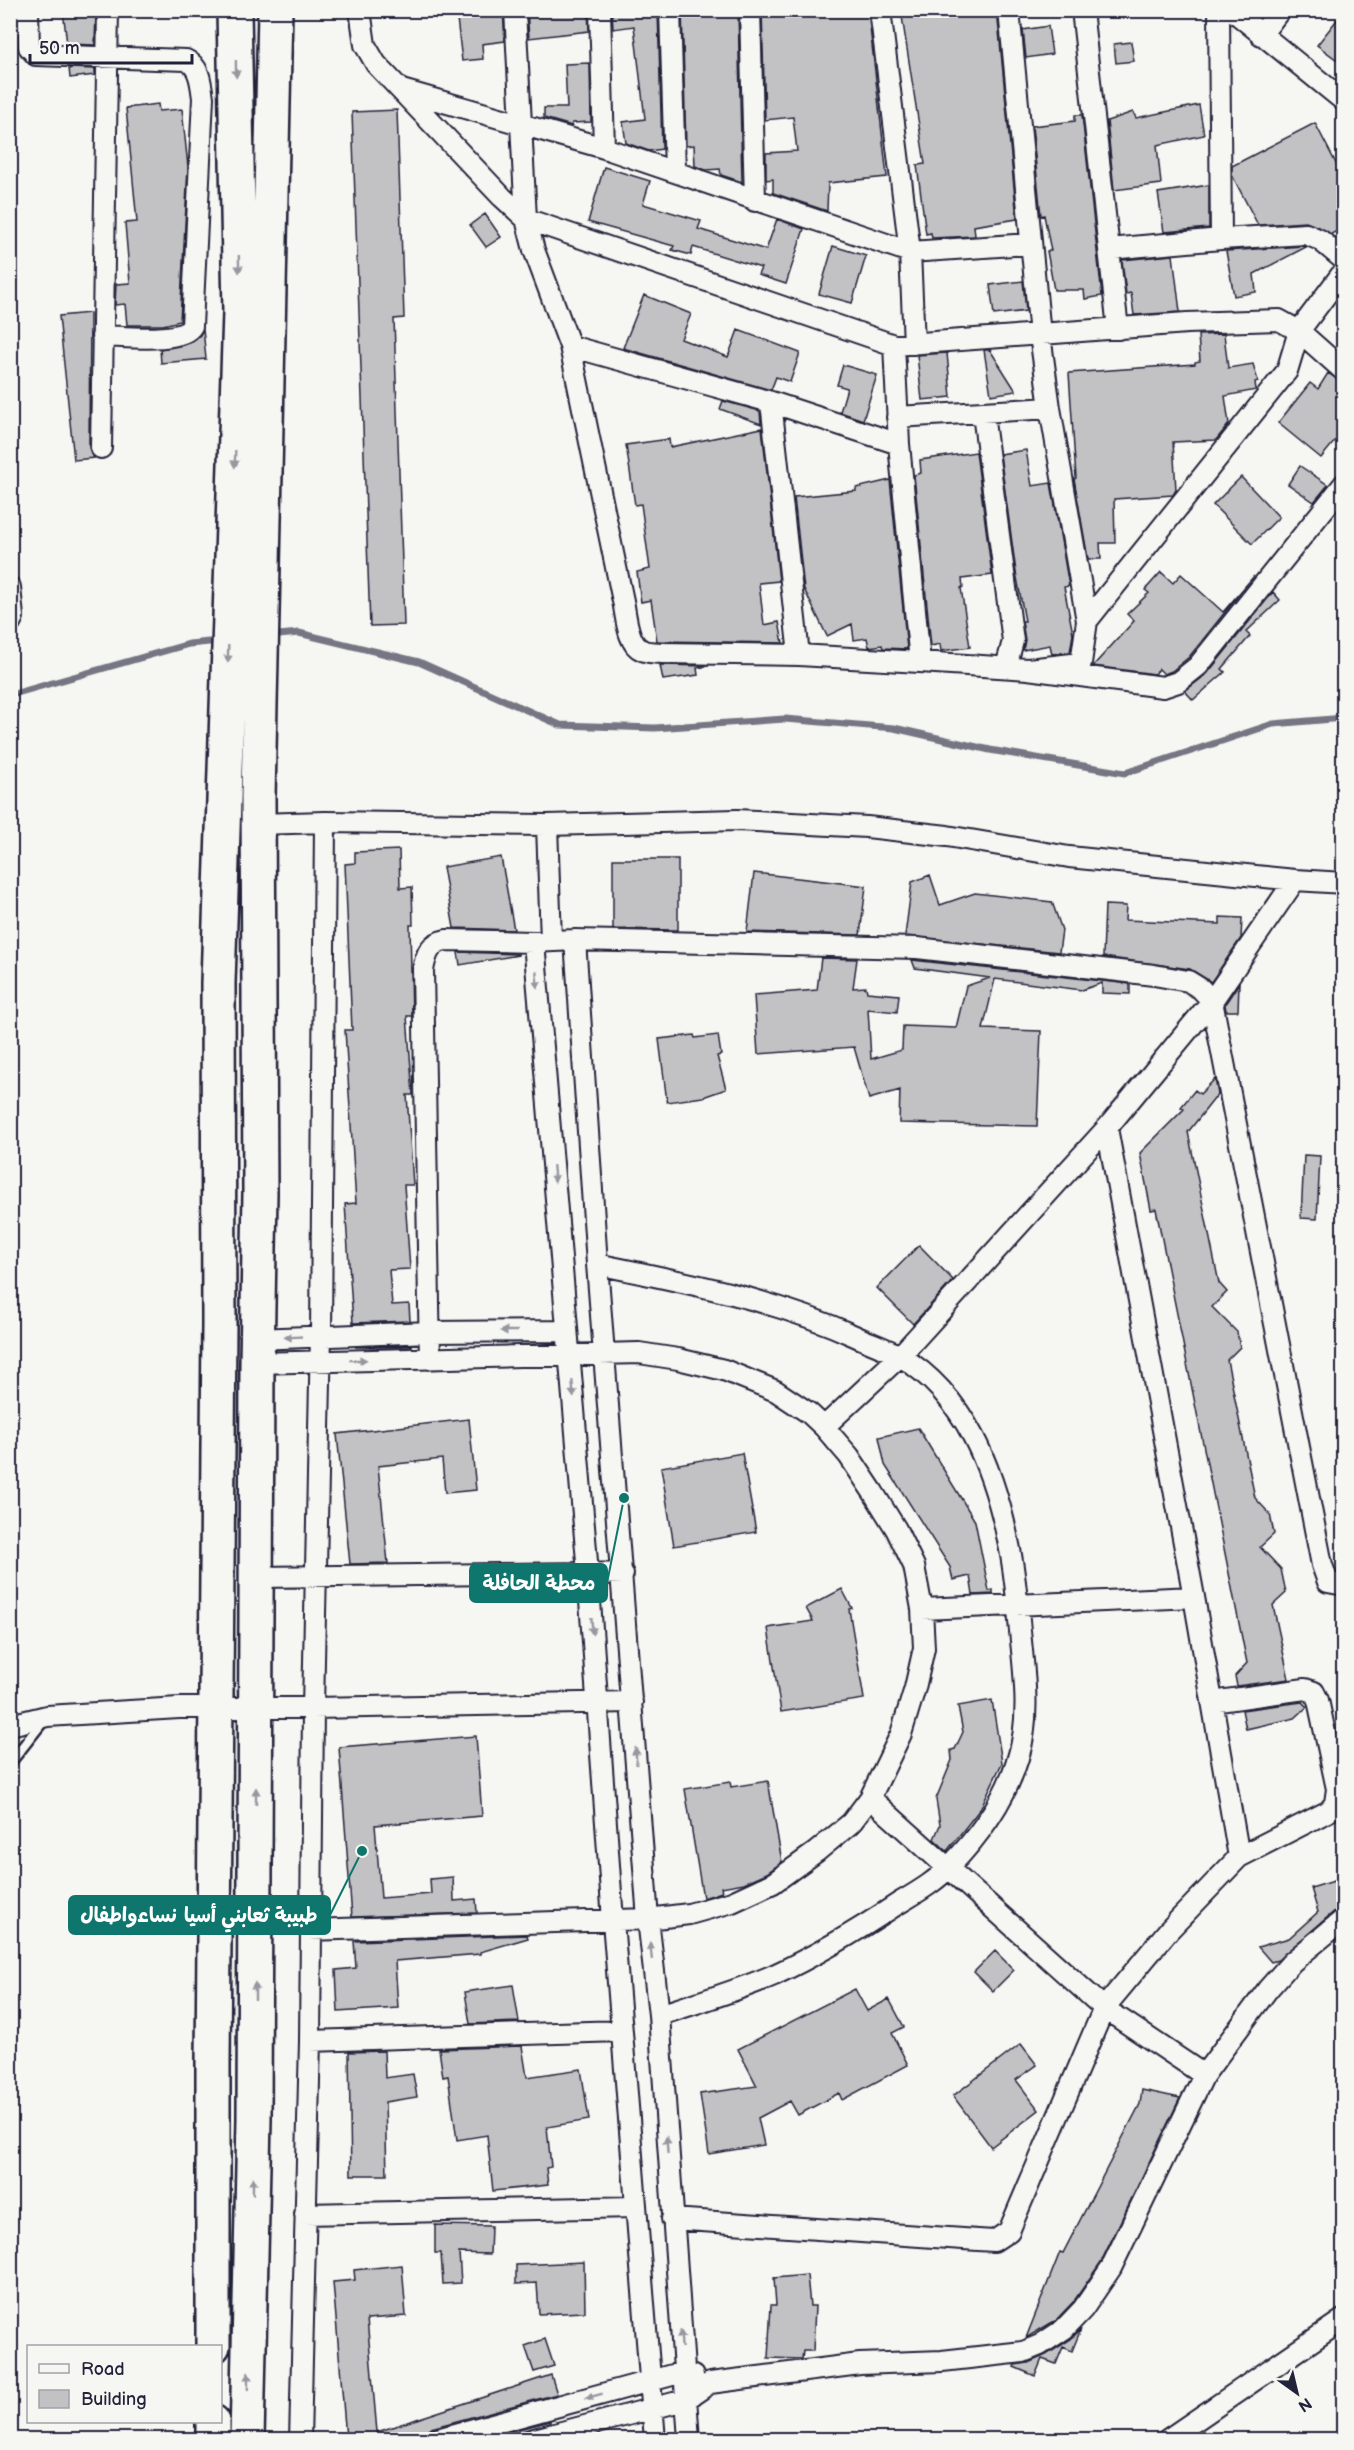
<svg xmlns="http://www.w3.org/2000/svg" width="1354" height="2450" viewBox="0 0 1354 2450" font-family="'Balsamiq Sans','Playpen Sans Arabic',sans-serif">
	<rect width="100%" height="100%" fill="#f6f6f2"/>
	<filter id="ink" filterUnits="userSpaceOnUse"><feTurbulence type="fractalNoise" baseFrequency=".0167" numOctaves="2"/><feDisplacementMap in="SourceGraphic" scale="12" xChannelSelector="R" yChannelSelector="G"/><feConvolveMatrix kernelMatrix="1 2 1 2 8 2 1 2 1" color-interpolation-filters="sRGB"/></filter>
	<g filter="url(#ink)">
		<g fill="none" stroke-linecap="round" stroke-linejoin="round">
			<path stroke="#757583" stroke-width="7" d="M269,636L299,633L419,662L560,725L655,728L785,719L894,728L990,750L1125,773L1273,724L1344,718
				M10,695L189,644L219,641"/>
		</g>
		<path fill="#c2c2c4" stroke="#22223b" stroke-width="1.5" d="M63,10H96L95,45L67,44Z
			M456,10H503L505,41L482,44L483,59L462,61Z
			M527,10H588L589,31L529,38Z
			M612,10H658L662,149L649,151L626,143L623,122L645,119L634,26L613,29Z
			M682,10H738L742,182L721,175L720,169L706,170L695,166L694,145L686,146Z
			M762,10H868L887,177L828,183L827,211L773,193V179L766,180V153L797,151L793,117L765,120Z
			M901,10H997L1017,219L974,226L975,236L932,238L931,233L926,234L917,165L925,164Z
			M1344,11V65L1317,45Z
			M1048,26L1052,54L1026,58L1023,30Z
			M1131,42L1134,61L1116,63L1114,44Z
			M590,63L591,122L572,123V126L544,118V108H567L565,64Z
			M69,68L95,69V75L70,78Z
			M158,104L159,111L182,109L188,167L180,321L163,325H127L125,304L115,305L116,284L130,283L125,223L137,222L126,108Z
			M1199,105L1204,135L1157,145L1161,184L1114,190L1107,121L1133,112L1136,118Z
			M397,110L404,318L394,319L404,625L370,626L352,112Z
			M1075,115H1082L1102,296L1085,299L1084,290H1054L1047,251H1051L1044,215L1041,216L1032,126L1075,121Z
			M1315,123L1344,179V228L1331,234L1306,222L1258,225L1232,175V166Z
			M604,167L650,181L643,204L701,221L698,229L766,250L777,219L804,229L786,284L758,275L761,268L693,247L691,255L672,250L674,246L588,222Z
			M1209,185V228L1164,232L1158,193Z
			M485,214L501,237L486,247L470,225Z
			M833,246L866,256L852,303L819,294Z
			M1304,246L1306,247L1254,274L1256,292L1234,296L1226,251Z
			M1173,255L1180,312L1134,315L1131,293L1126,294L1122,260Z
			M1023,281L1026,311L994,315L990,285Z
			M644,295L691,314L681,339L728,357L738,330L800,353L790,382L776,377L771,390L623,348Z
			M90,313L89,448L94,458L74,460L59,316Z
			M203,329L206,359L161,363L160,349L190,343L200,335Z
			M1224,334L1228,368L1253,364L1258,381L1255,382L1256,390L1225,396L1229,424L1216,440L1173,442L1176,490L1173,495L1114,499L1115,543H1100L1101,559H1088L1074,479L1076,478L1069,373L1195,364V362L1200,361L1198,335Z
			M984,350H990L1016,391L991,395Z
			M947,353L951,397L922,400L917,355Z
			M843,365L877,375L863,420L840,412L847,388L837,385Z
			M1328,373L1344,383V430L1321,458L1278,423L1310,383L1318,389Z
			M723,401L760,411L761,424L720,409Z
			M762,428L779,581L759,583L764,625L779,622L783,643L657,641L651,600L641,602L637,572L650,569L641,504L635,505L626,445L669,439L670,447Z
			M1026,450L1032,486L1051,483L1069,586L1064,587L1073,634L1070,652L1052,654L1050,645L1023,650L1025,640L1022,621H1025L1016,572L1000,454Z
			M976,452L992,575L962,579L963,587L961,588L970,647L941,651L940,644L931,646L914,475L921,473L920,460Z
			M1300,466L1328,485L1314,502L1288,484Z
			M1241,477L1279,517L1252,544L1213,505Z
			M890,480L907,649L883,648L882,645L869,647L867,638L854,640L852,624L827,636L804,589L794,497L856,491V488Z
			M1161,572L1173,583L1181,574L1223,612L1254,576L1189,657L1172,671L1164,674L1159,669L1155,674L1093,666L1134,621L1127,614L1149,593L1145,590Z
			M1273,592L1280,600L1246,632L1250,636L1222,669L1225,672L1193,700L1185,691L1207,674Z
			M660,665H661L709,666L697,668L698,675L663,680Z
			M399,850L400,888L412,887L413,925H410L412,1016H407L413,1095H407L413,1185H404L410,1269L389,1270L392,1305L409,1304L410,1321L353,1323L345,1204L356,1203L345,1030H352L345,864L355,863V852Z
			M501,857L514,930L454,928L443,867Z
			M613,859H678V930L613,929Z
			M754,873L866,886L860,935L747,932Z
			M930,875L940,905L975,893L1052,902L1062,930L1059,952L905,936L912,882Z
			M1105,905L1126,906L1125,920L1220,924V917L1242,918L1241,938L1211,982L1190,969L1103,957Z
			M458,952L518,954V955L460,965Z
			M821,958L857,959L853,988L866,987L867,992L899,995L897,1012L868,1009L871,1059L902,1050L903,1026L956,1028L966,986L990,978L915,968L912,960L1130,984V994L1102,993V983L1082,990L995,979L983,1029L1041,1031L1037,1126L899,1123L900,1090L869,1099L854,1047L758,1054L754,995L817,990Z
			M1239,983L1238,1011H1226L1225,1004Z
			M694,1035L695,1038L718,1035L721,1055L717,1056L726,1089L703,1097L667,1102L659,1039Z
			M1215,1079L1218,1094L1188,1132L1219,1283L1227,1292L1212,1307L1237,1332L1240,1347L1227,1360L1255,1498L1270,1514L1274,1534L1260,1547L1281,1569L1286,1593L1273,1605L1289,1679L1237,1686L1235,1676L1247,1663L1156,1209L1151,1210L1140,1153L1184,1109L1181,1107L1195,1090L1200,1094Z
			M1304,1155L1320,1156L1317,1219L1301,1218Z
			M919,1245L953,1280L913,1324L877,1288Z
			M412,1345V1347H355Z
			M469,1419L476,1490L445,1493L442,1459L378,1466L388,1563L350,1564L337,1434Z
			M918,1428L975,1521L989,1591L993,1590V1594L973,1595L970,1576L953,1580L950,1567L885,1465L879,1437Z
			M742,1453L756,1532L674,1546L661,1467Z
			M842,1589L852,1608L849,1609L864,1699L781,1712L768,1628L813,1621L806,1608Z
			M992,1700L1002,1763L980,1809L947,1851L934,1839L940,1825L936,1799L952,1760L951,1750L955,1749L963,1732L958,1706Z
			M1302,1702L1307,1707L1295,1718L1246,1729L1242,1710Z
			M476,1736L482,1816L375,1825L381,1898L431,1894L430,1879L453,1877L454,1901L476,1899L477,1913L352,1917L339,1747Z
			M768,1781L782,1862L767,1873L744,1883L721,1887L722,1892L703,1898L685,1789L730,1782L731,1787Z
			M1344,1878V1907L1336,1910L1278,1960L1271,1962L1258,1947L1289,1938L1318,1912L1311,1888Z
			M527,1935L528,1938L480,1952V1954L395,1961L398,2008L338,2012L336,1970L356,1968L354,1941Z
			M995,1951L1014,1970L993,1991L974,1972Z
			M513,1985L519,2022L470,2024L465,1992Z
			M855,1989L867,2011L889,1999L904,2027L892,2033L908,2065L842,2100L839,2093L798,2115L790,2101L758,2118L764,2145L709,2154L700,2094L757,2086L738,2049Z
			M1021,2044L1037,2065L1016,2080L1039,2110L991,2147L953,2096Z
			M522,2046L527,2077L581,2069L589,2120L547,2127L551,2167L546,2168L548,2185L493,2191L487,2135L457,2140L448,2076L443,2077L439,2049Z
			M384,2051L385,2078L413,2074L417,2097L385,2102L387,2175H351L349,2052Z
			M1142,2090L1180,2098L1101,2262L1074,2301L1056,2320L1026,2338L1060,2252L1063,2253L1140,2104Z
			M435,2225L491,2226L490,2254L459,2253L461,2283L443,2284L441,2253H435Z
			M584,2262L585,2312L539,2314L537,2283L516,2284V2265Z
			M402,2265L406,2316L367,2319L377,2432L551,2375L557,2394L431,2428L425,2432L422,2439L346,2438L333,2282L355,2280L354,2270Z
			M807,2275L810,2306H815L813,2351H803L802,2359L768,2358L771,2305H776L774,2278Z
			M1081,2329L1072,2351L1063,2347L1056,2364L1042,2359L1035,2376L1014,2367L1015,2365L1028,2363L1046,2355L1071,2339Z
			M545,2339L554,2366L534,2372L525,2346Z
			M550,2421V2423L523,2431L519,2439H481Z"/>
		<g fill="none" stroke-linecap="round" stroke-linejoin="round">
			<g stroke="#22223b" stroke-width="14">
				<path id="lane" d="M10,1763L44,1720"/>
			</g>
			<g stroke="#22223b" stroke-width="24">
				<path id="street" d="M28,10L29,47L36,55L186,60C200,66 201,84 203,98L192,326C182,344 122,336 102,336
					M360,10L365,45L376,64L502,197L526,219L894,345L1187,323L1279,320L1299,331L1287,371L1087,621L1081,663L1028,669
					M515,10L526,219L534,250L570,346L623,601C626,614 627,644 642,650C647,653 655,652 661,653L799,655L920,662L1028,669L1163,687L1178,682L1198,666L1344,484
					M600,10L604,148
					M670,10L675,171
					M750,10L755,201
					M880,10L910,252L914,344
					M1009,10L1040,335L1050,408L1087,621
					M1082,10L1118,329
					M1232,10L1344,101
					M1261,35L1280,10
					M402,90L604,148L910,252L1030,244
					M1221,239L1306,234L1320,240L1344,260
					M1109,249L1221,239L1219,10
					M1344,271L1299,331L1344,371
					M894,345L899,444L920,662
					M570,346L771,402L899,444
					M771,402L799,655
					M983,414L1013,641L1006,667
					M897,417L1050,408
					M101,448L108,10
					M10,587L13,617L10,623
					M258,824L325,822L547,825L737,820L867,827L947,836L1069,857L1295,880L1344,883
					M547,825L551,941
					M575,940L597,1264L648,1919L659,2015L689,2440
					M1107,1128L1194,1597L1239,1857
					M597,1264C685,1282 773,1299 855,1336C870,1343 886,1348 900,1356C966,1396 993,1469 1008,1540C1015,1570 1017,1600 1020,1631C1024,1672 1031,1718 1018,1758C1006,1798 979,1836 950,1866C936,1882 914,1894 896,1905C857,1931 817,1955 774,1975C737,1991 697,2003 659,2015
					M257,1339L430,1332L567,1331
					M430,1359L423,970C426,955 429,943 446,940L534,942
					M257,1363L639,1353L678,1359L724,1370L776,1391L809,1413L824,1427L849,1456L873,1492L896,1529L914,1566L922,1609L924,1648L915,1688L901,1734L870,1798L851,1823L816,1852L773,1883L732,1902L689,1914L648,1919L309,1930
					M824,1427L900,1356L1107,1128L1212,1001L1295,880
					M258,1577L588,1573L623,1574
					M922,1609L1194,1597
					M10,1725L47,1716L179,1708H313L632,1702
					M870,1798L1104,2008L1204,2075
					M310,2041L621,2031
					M305,2214L636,2207
					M672,2219L978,2240L994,2241L1009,2231L1104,2008L1168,1931L1239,1857L1329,1811L1335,1803L1337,1789L1318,1700L1314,1692L1305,1689L1212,1702
					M300,2440L310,2041L313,1708L321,1335L325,822
					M434,2440L683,2372L693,2376
					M531,2440L685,2400L710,2383L860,2364L942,2361L1023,2352L1040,2345L1064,2329L1083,2309L1111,2268L1204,2075L1268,1989L1292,1962L1344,1919
					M655,2440L613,1921L588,1573L534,942L575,940L917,948L1154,975L1188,981L1201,989L1212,1001L1322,1565L1328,1582L1344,1585
					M1167,2440L1344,2319"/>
			</g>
			<g stroke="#22223b" stroke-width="38">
				<path id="highway" d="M213,2346V2064L219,1323L218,983L240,312L234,10
					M213,2422V2440
					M247,2440L254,2119L257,1363L260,1193L258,797L275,10"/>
			</g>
			<use href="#lane" stroke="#f6f6f2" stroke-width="9"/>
			<use href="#street" stroke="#f6f6f2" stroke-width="20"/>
			<use href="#highway" stroke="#f6f6f2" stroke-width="33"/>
		</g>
		<defs><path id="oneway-solid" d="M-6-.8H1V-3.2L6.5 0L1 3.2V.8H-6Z" transform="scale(1.5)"/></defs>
		<g fill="#9797a0">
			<use href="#oneway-solid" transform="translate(236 69) rotate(89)"/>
			<use href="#oneway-solid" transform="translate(239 264) rotate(89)"/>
			<use href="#oneway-solid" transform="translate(235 459) rotate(92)"/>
			<use href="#oneway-solid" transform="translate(228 654) rotate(92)"/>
			<use href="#oneway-solid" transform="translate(537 980) rotate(85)"/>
			<use href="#oneway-solid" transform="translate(554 1174) rotate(85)"/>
			<use href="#oneway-solid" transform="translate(509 1331) rotate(180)"/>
			<use href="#oneway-solid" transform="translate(293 1337) rotate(177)"/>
			<use href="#oneway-solid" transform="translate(358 1360) rotate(-1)"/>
			<use href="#oneway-solid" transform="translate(573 1389) rotate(85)"/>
			<use href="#oneway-solid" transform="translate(592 1626) rotate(86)"/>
			<use href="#oneway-solid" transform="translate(636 1756) rotate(-94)"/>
			<use href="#oneway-solid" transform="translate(256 1796) rotate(-90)"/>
			<use href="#oneway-solid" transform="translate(651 1951) rotate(-96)"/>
			<use href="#oneway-solid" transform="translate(255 1991) rotate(-90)"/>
			<use href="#oneway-solid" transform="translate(667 2145) rotate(-94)"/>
			<use href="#oneway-solid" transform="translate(253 2186) rotate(-89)"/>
			<use href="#oneway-solid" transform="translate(681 2339) rotate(-94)"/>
			<use href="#oneway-solid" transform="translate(248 2381) rotate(-89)"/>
			<use href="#oneway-solid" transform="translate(594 2396) rotate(165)"/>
		</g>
	</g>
	<path fill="none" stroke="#0f766e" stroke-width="2" d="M624 1498L607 1583M362 1851L330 1915"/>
	<g fill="#0f766e" stroke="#f6f6f2" stroke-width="2">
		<circle cx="624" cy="1498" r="6"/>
		<circle cx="362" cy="1851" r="6"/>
	</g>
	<g fill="#0f766e" stroke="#0f766e" stroke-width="2">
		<rect x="470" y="1564" width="137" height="38" rx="6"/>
		<rect x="69" y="1896" width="261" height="38" rx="6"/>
	</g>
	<g font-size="20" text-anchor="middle" font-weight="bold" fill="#fff">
		<text x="539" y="1590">محطة الحافلة</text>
		<text x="199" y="1922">طبيبة ثعابني أسيا نساءواطفال</text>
	</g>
	<rect width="1354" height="2450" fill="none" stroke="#f6f6f2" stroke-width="36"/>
	<rect x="18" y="18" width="1318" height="2414" fill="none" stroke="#22223b" stroke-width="2" filter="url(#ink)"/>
	<rect x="27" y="2345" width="195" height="78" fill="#f6f6f2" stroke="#a1a1a9" stroke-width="1.5"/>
	<rect x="39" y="2364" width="30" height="9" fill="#f6f6f2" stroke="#a1a1a9" stroke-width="1.5"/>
	<text x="81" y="2375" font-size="18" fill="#22223b">Road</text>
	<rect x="39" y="2390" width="30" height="18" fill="#c2c2c4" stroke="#a1a1a9" stroke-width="1.5"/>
	<text x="81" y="2405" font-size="18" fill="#22223b">Building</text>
	<g transform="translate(1297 2393) rotate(146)" stroke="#f6f6f2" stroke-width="4.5" paint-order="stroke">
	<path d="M0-4.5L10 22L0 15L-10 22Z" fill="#22223b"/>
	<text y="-9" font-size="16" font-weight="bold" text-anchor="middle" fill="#22223b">N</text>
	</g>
	<path d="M30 54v9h162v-9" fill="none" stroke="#22223b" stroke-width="3"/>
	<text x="39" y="54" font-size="18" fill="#22223b" stroke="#f6f6f2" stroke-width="4.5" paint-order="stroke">50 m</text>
</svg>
